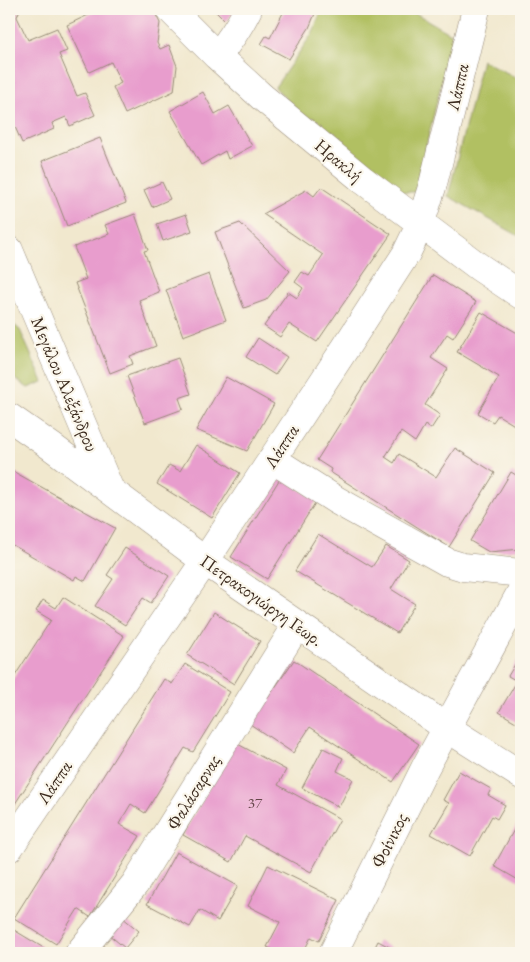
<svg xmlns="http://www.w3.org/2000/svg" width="530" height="962" viewBox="0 0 530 962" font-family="'EB Garamond',serif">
	<rect width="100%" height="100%" fill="#fbf7ec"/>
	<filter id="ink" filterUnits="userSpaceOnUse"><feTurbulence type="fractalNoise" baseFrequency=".02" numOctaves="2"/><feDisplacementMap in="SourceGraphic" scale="10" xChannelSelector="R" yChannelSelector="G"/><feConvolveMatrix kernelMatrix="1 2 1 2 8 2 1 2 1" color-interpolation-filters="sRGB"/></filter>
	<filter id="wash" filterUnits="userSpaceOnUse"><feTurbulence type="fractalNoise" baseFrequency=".0096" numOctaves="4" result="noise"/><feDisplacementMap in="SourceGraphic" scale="20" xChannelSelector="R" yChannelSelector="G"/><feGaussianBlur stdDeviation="1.12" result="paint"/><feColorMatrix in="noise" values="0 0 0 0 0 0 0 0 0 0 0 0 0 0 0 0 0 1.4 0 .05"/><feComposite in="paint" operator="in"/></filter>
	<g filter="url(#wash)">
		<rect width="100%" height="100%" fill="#f1e8ce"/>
		<path fill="#b1c062" stroke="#767540" d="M322,9H408L453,35L415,192H403L395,190L295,109L275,87L312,34Z
			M482,60L521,80V231L519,236L448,196Z
			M9,325H14L20,330L43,382L28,388L9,375Z"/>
		<g id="blocks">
			<path fill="#e89dcd" d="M9,9H20L17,17L28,40L57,28L67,51L59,54L77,96L85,93L95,115L70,126L66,117L52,123L54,129L22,143L9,113Z
				M101,9H153L160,23L157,43L160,49L169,45L177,66L174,91L125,114L113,87L121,83L111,62L89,72L67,25Z
				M213,9H236L226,22Z
				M285,9H317L309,28L289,59L261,44L266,36L270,38Z
				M203,92L215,114L229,106L252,146L228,159L225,151L201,165L170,111Z
				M100,138L126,203L67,226L42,161Z
				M162,182L170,199L152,207L144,190Z
				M321,187L391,234L317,342L289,324L280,337L264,326L288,292L297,298L303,288L295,282L302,272L309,276L323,255L263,214L306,190L314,196Z
				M135,214L148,250L144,251L159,292L139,300L156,346L130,356L133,364L110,373L75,283L86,279L74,247L109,234L105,225Z
				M186,214L192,231L163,241L157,224Z
				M240,223L290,271L266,300L244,308L215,232Z
				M209,274L226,320L183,336L166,290Z
				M433,275L476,302L453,338L447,334L431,358L448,369L425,405L440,415L431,429L425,425L415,442L401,432L385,457L394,463L399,454L436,477L455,448L495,473L449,547L330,472L331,469L317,460Z
				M481,312L521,335V429L498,415L493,422L478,413L499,377L457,352Z
				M258,338L287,357L275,375L246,357Z
				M178,358L191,394L179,398L183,409L145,423L127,376Z
				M226,377L274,404L247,451L196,430Z
				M196,445L240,473L212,518L157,484L169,465L180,471Z
				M9,469L115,528L85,581L76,576L74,580L9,543Z
				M511,472L521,478V549L489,552L470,541Z
				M281,477L317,500L267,579L231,557Z
				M318,534L372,567L386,546L409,560L391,589L415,604L397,633L295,571Z
				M125,548L169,576L151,603L143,598L125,625L95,606L113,579L107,575Z
				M63,597L124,636L9,813V685L51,620L36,611L43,600L56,608Z
				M214,612L260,641L234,684L187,655Z
				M520,656L521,657V725L499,712L517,681L508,676Z
				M294,660L419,744L393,782L310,727L293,753L250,724Z
				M185,664L230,692L193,752L185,748L145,813L131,804L119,824L140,836L90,917L78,909L56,944L14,918L164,679L172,684Z
				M234,742L286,770L278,785L340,819L311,872L245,836L231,862L183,835Z
				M323,748L343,758L337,771L353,779L339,807L302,788Z
				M459,771L491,789L488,795L505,805L497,819L492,816L470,856L431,834L449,803L443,800Z
				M521,817V879L520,881L494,866Z
				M176,852L238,886L218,921L200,910L190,927L147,904Z
				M268,865L339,900L319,941L311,937L303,953H280L267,947L280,922L248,906Z
				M122,917L139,931L125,948L108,934Z
				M9,927L52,953H9Z
				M378,941L401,953H372Z"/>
		</g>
	</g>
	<g filter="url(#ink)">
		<use href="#blocks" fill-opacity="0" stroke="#968976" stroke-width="1"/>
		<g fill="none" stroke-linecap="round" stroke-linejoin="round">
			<g stroke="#968976" stroke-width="29">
				<path id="street" d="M170,9L217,56L262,97L363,180L479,267L521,295
					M217,56C230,41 239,27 248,9
					M9,250L110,490
					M9,417L52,447L205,561L447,728L521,775
					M272,459L336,500L447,562L463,567L521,573
					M9,848L205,561L346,347L406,254L420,225L433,184L476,9
					M79,953L135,884L297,625
					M333,953L426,766L521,592"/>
			</g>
			<use href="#street" stroke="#fff" stroke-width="28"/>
		</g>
	</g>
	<g text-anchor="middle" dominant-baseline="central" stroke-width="4.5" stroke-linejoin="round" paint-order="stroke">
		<g font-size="15" fill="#66474a">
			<text x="255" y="802">37</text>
		</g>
		<g font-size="18" fill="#3b2a1e" stroke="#fbf7ec">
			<text transform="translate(457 87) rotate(-77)">Λάππα</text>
			<text transform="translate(339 160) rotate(40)">Ηρακλή</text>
			<text transform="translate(65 384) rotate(67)">Μεγάλου Αλεξάνδρου</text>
			<text transform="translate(281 446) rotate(-57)">Λάππα</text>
			<text transform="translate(262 600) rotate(35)">Πετρακογιώργη Γεωρ.</text>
			<text transform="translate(54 782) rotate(-56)">Λάππα</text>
			<text transform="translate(193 792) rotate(-58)">Φαλάσαρνας</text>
			<text transform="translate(389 840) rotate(-63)">Φοίνικος</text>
		</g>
	</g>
	<rect width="530" height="962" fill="none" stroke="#fbf7ec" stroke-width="30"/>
</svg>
